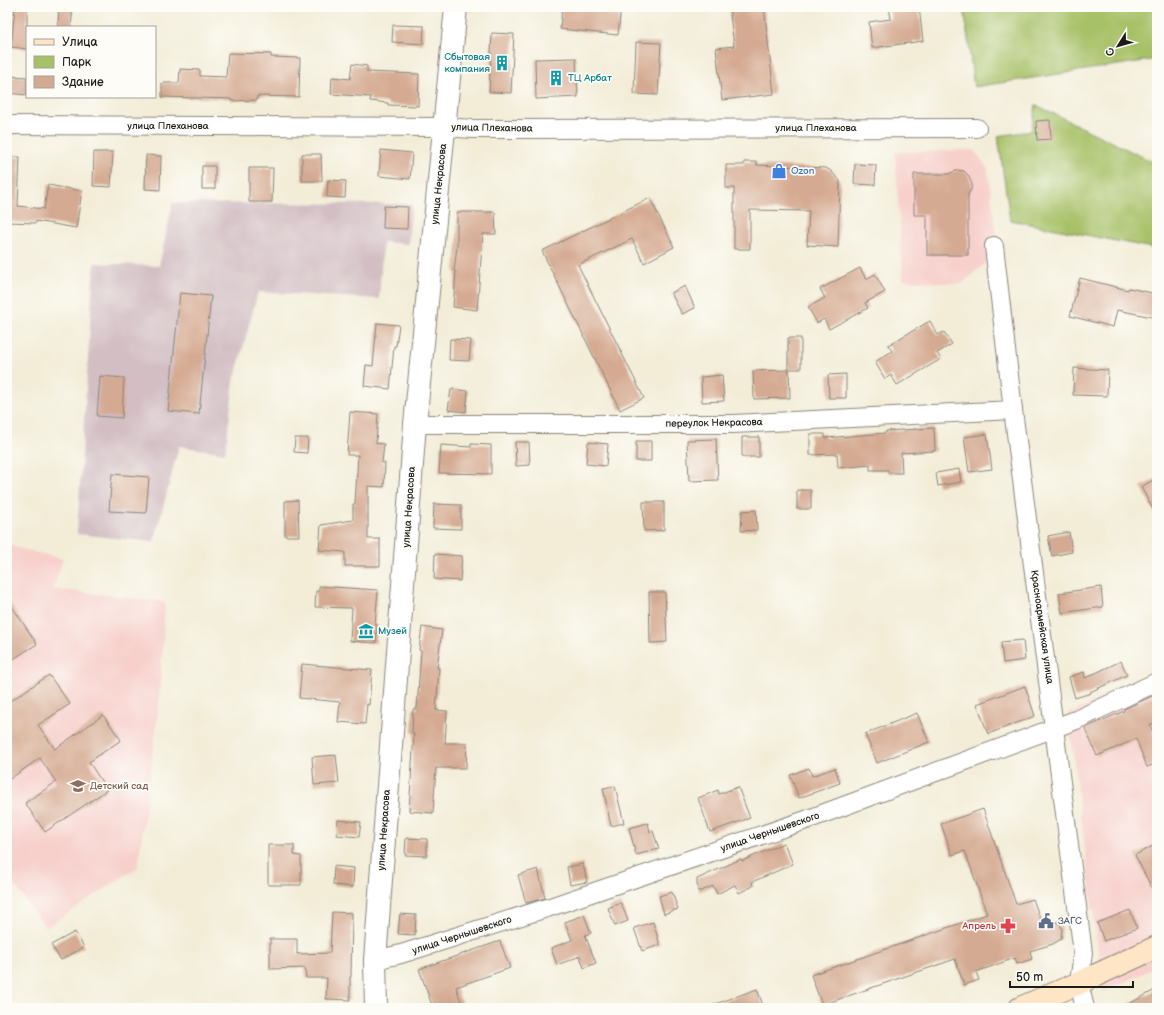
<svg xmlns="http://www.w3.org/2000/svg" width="1164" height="1015" viewBox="0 0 1164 1015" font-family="'Balsamiq Sans',sans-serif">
	<rect width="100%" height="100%" fill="#fdfcf7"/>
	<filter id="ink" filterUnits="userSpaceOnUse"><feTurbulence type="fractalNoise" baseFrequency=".025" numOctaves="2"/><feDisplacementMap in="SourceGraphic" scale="8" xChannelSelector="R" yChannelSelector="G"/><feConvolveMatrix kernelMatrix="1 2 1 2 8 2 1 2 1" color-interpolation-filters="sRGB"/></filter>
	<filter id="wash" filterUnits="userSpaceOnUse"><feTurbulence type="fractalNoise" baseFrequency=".012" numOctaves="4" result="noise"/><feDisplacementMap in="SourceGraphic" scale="16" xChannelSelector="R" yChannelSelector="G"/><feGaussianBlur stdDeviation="0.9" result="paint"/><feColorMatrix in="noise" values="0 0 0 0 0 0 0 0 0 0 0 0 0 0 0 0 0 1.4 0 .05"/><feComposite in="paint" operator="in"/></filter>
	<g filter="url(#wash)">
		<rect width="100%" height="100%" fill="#f3edd8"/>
		<path fill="#f7d0cc" d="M974,150L988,169L998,252L962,284L903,280L895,152Z
			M7,545L63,559L53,589L165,602L159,704L138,867L46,928L7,875Z
			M1157,674V967L1103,992L1068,714Z"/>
		<path fill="#d2bec3" d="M173,203L412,204L408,244L383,242L379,299L258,292L234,381L225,453L179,446L154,542L77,534L94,263L159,266Z"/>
		<path fill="#a7c167" stroke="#626e42" d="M964,7H1157V59L974,87Z
			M1036,105L1157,164V249L1010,220L998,136L1031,131Z"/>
		<g id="blocks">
			<path fill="#d5aa92" d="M15,7H27V49L11,47Z
				M59,7H73L71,27H58Z
				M562,7H621L618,35L560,29Z
				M729,7H764L774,94L722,100L716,48L734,46Z
				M889,7H919L923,41L872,48L869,22L891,19Z
				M393,25L424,26L423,44L392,42Z
				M492,33L514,34L511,93L489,92Z
				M636,42L661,43L658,95L634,94Z
				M228,53L271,54V57L300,58L299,97L257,96V100L231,101V99L162,97V83H179L180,69L200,70V76L226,77Z
				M576,58L578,97L536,99L535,59Z
				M352,64L367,66V72L419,74L418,106L388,105V103L370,101L371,97L331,94L332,77L350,79Z
				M7,76L27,77V95L7,93Z
				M1050,120L1051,139L1037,140L1036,121Z
				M381,150L412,153L410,179L379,176Z
				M94,152H113L111,187L93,186Z
				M302,154H321L322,181H302Z
				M146,155L161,156L160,190L145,189Z
				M7,157H20L18,206L44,209L48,185L82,191L76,228L36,221V223L7,222Z
				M744,162H757V165L826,168L831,171L840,181L838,247L807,245L809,211L750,210V249H734V188H726V165H744Z
				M855,164L876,165L875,185L854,184Z
				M202,166H215V189H202Z
				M249,168H273L272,202H249Z
				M958,170L964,171L968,175L972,184L971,190L968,194V255H927V215H914V174H948Z
				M328,180L346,181L345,198L327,197Z
				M650,198L674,247L644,263L632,239L578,265L644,398L620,410L542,251Z
				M384,206L408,207L407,229L383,228Z
				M457,212H495L496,234H483L477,310L453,307L456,272L454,271L457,246Z
				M860,268L866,279L875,274L885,292L865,303L868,308L829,329L824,319L817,323L808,307L825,298L820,289Z
				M1080,278L1128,290L1129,288L1157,294V318L1117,310L1113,327L1070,316Z
				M685,286L695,308L682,314L671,293Z
				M180,293L211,296L199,414L168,411Z
				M930,321L938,335L944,332L952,344L937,353L941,359L897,385L891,375L885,379L875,362L892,351L888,345Z
				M377,323L399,325L396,346H394L390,389L364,386L366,365L373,366Z
				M788,338H801V369H788Z
				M450,339L471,340L469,361L449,360Z
				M1074,368L1108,370L1107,396L1073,395Z
				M789,370L790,398L754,399L753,371Z
				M846,374V398H829L828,375Z
				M722,375L724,401L702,402L701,377Z
				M100,376L124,378L122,418L97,416Z
				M451,389L468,391L466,412L448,410Z
				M350,412L378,414L376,443L384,444L382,463H385L384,487L368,486V539H380V566H345V552L319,550L321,525L353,520V504H355L358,455H347Z
				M934,428L935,451L901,453L902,473H888V470H870V465L838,468L837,454L810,455V434H825V438L886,433V431Z
				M987,434L992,469L969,472L964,437Z
				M742,437H759V457H742Z
				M295,438H308L307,453L294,452Z
				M716,439L718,480L689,481L687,440Z
				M636,441H651V461H636Z
				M515,442H529L530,465L516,466Z
				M588,442L608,444L606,466L586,464Z
				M471,444L491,445V474L439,473L441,445L471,447Z
				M959,469L961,482L938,486L936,473Z
				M112,474L149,477L146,513L109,511Z
				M1157,478V517L1141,487Z
				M797,490H811V509H797Z
				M298,500L299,536H285V501Z
				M643,502H664V530L644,531Z
				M434,504L461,505V529L433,528Z
				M756,510L757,530L741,531L742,511Z
				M1069,532L1072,552L1052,556L1048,536Z
				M435,554L462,556L460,581L434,579Z
				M319,586L378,590L375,624H377L376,643L350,641L352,608L315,607L316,591H319Z
				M1101,587L1103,607L1062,613L1059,593Z
				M649,592H665L667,642L650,643Z
				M7,599L37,644L7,663Z
				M422,627L442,630L437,668H439L436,710L447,711L445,743H467L466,768H436L433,813L409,811L414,733H412L413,709H417L421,651L419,650Z
				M1023,640L1025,660L1003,663L1001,642Z
				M1121,661L1127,675L1090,692L1091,693L1075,698L1069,677L1084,672L1085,678Z
				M302,664L372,670L369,705L367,704L365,724L338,722L340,702L299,698Z
				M49,675L70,704L38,725L55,749L103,715L121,740L89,762L107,790L45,832L25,803L56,782L40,758L7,781V703Z
				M1025,686L1035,716L988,734L977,704Z
				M1157,694V722L1150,725L1157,742V763L1147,767L1136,739L1097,756L1085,728L1124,711V709Z
				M917,713L929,742L877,763L865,734Z
				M336,755L339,783L314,785L312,757Z
				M809,768L812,776L835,768L840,783L799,798L790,775Z
				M615,786L624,823L611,826L603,788Z
				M738,787L750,818L710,832L698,798L718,790L719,794Z
				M983,809L1016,904L1033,899L1040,918L1059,923L1062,928L1061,939L1053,944L1030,951L1032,959L1017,964L1015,958L976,972L979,980L964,985L955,959L822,1005L811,975L987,914L965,851L952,855L941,824Z
				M338,820L361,822L359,837L337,835Z
				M648,823L650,832L653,831L659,849L636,855L629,828Z
				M406,838L427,839V856L405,855Z
				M784,843L793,864L752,882L753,886L739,893L735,885L717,894L713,886L699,892L697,884V879L741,859L742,861Z
				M1157,844V898L1135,855Z
				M268,845H294V855L301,856V885H268Z
				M583,864L587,882L570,885L567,867Z
				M334,866L354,868L353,887L333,885Z
				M538,869L545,898L526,903L518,875Z
				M672,892L678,909L664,914L659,896Z
				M621,903L628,921L615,926L608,908Z
				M1130,910L1137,928L1104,941L1097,923Z
				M332,912L352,913L351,977H350V1000L326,999L327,978H306L305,968L270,969V939H297V954L330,953Z
				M400,914L416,915L415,935L398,934Z
				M584,915L591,933L585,935L596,963L584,968L580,956L557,965L551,948L572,940L565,922Z
				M653,922L660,945L642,951L634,928Z
				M75,932L84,947L61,960L51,945Z
				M500,941L510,968L456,987L463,1008H433L419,969Z
				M757,989L764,1008H710V1006Z
				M1157,989V1008H1121Z"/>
		</g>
	</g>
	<g filter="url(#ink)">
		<use href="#blocks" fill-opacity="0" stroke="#88847a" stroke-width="1"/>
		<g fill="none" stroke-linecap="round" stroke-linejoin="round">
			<g stroke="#88847a" stroke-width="20">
				<path id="minor" d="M7,125L444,127L473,129L977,128
					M994,246L1013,410L1083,953L1079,983L1085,1008
					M415,424H733L1013,410
					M375,960L401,954L550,907L806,820L1076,720L1157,682"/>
			</g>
			<g stroke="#88847a" stroke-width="24">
				<path id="tertiary" d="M376,1008L375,960L415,424L456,7"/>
			</g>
			<g stroke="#88847a" stroke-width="24">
				<path id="secondary" d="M1020,1008L1079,983L1157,947"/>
			</g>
			<use href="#minor" stroke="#fff" stroke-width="18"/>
			<use href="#tertiary" stroke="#fff" stroke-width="22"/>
			<use href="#secondary" stroke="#fde5c5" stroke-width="22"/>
		</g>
	</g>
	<defs>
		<g id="building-bare" transform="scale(1.2)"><path d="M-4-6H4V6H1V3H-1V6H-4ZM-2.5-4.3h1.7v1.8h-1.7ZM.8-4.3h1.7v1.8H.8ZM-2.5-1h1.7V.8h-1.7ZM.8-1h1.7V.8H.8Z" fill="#0f9aa8" stroke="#fdfcf7" stroke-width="2.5" paint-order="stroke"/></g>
		<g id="shop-bare" transform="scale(1.2)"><path d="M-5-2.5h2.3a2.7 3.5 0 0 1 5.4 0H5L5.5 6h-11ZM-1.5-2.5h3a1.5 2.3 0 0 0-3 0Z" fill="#3f7fe0" stroke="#fdfcf7" stroke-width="2.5" paint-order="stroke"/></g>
		<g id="museum-bare" transform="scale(1.2)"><path d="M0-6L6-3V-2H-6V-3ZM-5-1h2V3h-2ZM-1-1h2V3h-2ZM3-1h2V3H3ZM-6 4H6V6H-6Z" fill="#0f9aa8" stroke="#fdfcf7" stroke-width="2.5" paint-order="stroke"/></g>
		<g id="school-bare" transform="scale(1.2)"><path d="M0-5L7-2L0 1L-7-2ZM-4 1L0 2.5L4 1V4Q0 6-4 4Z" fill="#8d6e63" stroke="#fdfcf7" stroke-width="2.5" paint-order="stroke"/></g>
		<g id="civic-bare" transform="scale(1.2)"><path d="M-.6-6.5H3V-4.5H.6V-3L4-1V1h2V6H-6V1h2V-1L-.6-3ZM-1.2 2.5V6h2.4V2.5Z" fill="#5c6f8a" stroke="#fdfcf7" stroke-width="2.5" paint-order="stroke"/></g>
		<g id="pharmacy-bare" transform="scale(1.2)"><path d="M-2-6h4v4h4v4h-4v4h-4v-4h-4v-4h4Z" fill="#e0444e" stroke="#fdfcf7" stroke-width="2.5" paint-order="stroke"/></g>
	</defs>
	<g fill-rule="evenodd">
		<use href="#building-bare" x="502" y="63"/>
		<use href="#building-bare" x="556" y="78"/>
		<use href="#shop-bare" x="779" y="171"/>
		<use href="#museum-bare" x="366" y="631"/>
		<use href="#school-bare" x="78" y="786"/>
		<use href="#civic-bare" x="1046" y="921"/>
		<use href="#pharmacy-bare" x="1008" y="926"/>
	</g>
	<g text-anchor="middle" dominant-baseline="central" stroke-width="3.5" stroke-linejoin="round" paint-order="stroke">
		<g font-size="10" fill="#0d838f" stroke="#fdfcf7" text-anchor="start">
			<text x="490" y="57" text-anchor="end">Сбытовая<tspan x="490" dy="12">компания</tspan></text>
			<text x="568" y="78">ТЦ Арбат</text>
			<text x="378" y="631">Музей</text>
		</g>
		<g font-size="10" fill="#1c1c1c" stroke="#fdfcf7">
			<text x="168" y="126">улица Плеханова</text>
			<text transform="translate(492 128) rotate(1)">улица Плеханова</text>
			<text x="816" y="128">улица Плеханова</text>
			<text transform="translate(439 184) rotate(-84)">улица Некрасова</text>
			<text transform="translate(714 423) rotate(-1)">переулок Некрасова</text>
			<text transform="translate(409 507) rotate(-86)">улица Некрасова</text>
			<text transform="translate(1042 627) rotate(82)">Красноармейская улица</text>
			<text transform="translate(384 830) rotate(-86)">улица Некрасова</text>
			<text transform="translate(770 832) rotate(-19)">улица Чернышевского</text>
			<text transform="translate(462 935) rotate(-18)">улица Чернышевского</text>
		</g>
		<g font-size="10" fill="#366cbe" stroke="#fdfcf7" text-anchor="start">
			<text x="791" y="171">Ozon</text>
		</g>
		<g font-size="10" fill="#785e54" stroke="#fdfcf7" text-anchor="start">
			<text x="90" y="786">Детский сад</text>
		</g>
		<g font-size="10" fill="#4e5e75" stroke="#fdfcf7" text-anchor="start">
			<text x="1058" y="921">ЗАГС</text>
		</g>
		<g font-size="10" fill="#be3a42" stroke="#fdfcf7" text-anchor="end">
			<text x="996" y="926">Апрель</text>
		</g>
	</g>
	<rect width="1164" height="1015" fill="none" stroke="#fdfcf7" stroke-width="24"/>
	<rect x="26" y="26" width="130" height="72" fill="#fdfcf7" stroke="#a3a29f"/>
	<rect x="34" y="39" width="20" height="6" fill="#fde5c5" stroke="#a3a29f"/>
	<text x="62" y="46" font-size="12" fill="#1c1c1c">Улица</text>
	<rect x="34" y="56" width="20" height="12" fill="#a7c167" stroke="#a3a29f"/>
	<text x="62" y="66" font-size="12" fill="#1c1c1c">Парк</text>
	<rect x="34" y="76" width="20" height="12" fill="#d5aa92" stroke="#a3a29f"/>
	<text x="62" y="86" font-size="12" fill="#1c1c1c">Здание</text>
	<g transform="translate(1118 46) rotate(233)" stroke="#fdfcf7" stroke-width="3" paint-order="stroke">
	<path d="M0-3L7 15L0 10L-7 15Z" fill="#1c1c1c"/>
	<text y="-6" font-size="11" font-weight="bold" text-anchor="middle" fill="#1c1c1c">С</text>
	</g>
	<path d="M1010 981v6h123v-6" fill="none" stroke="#1c1c1c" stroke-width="2"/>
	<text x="1016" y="981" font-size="12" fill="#1c1c1c" stroke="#fdfcf7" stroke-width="3" paint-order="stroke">50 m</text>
</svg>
